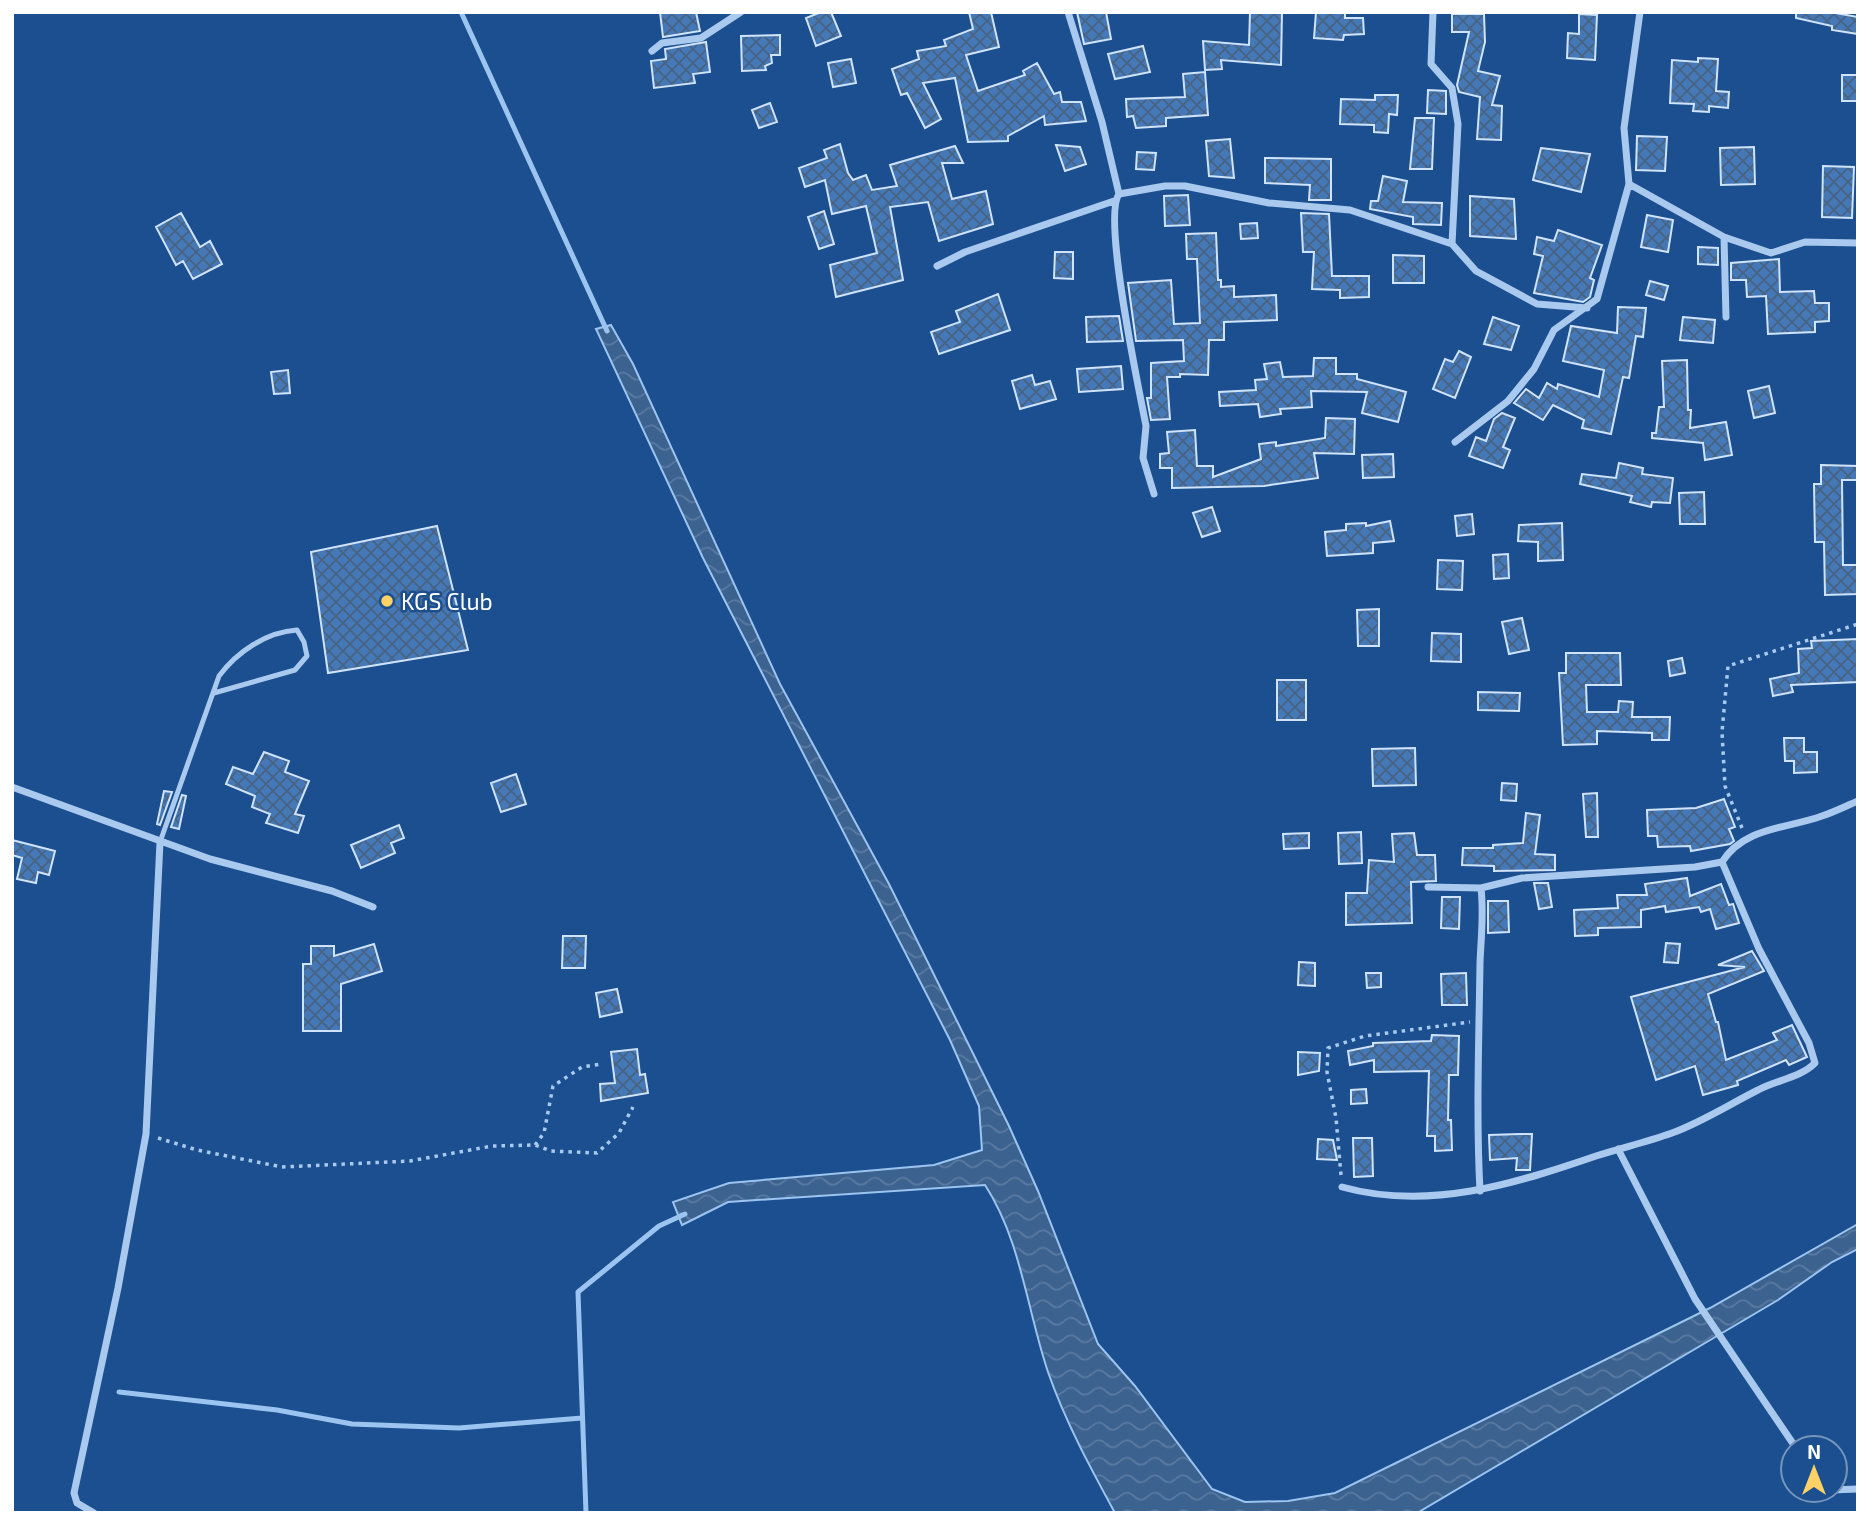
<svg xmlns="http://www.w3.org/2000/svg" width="1870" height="1525" viewBox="0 0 1870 1525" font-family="'Exo 2',sans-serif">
	<defs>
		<pattern id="water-waves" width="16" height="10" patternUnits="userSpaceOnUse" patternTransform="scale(1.75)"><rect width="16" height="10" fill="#3c6290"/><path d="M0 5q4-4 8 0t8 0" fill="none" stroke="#597aa1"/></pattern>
		<pattern id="building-cross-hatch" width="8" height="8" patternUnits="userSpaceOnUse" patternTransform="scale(1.75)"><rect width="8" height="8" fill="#4478b7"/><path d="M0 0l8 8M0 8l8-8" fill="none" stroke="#486282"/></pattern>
	</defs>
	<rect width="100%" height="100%" fill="#1b4f8f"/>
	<path fill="url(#water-waves)" stroke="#9cc4f0" stroke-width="2" d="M611,325L633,364L780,684L889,884L1009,1126L1038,1191L1098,1344L1135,1386L1212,1489L1245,1502L1288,1501L1335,1493L1710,1308L1858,1224V1249L1832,1262L1778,1300L1417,1513H1115C1090,1467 1065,1421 1048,1372C1027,1310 1021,1240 985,1185L728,1202L682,1225L673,1202L729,1183L934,1165L982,1150L979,1106L950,1040L703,558L596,329Z"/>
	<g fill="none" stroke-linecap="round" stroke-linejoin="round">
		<path stroke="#9cc4f0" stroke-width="5" d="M461,12L607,331
			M119,1392L277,1410L352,1424L459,1428L582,1418
			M586,1513L578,1292L659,1226L685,1214"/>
	</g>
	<path fill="url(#building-cross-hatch)" stroke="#cfe3fa" stroke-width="2" d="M660,12H696L700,31L663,37Z
		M821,12H831L841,36L816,46L806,18Z
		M969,12H991L999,47L966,55L978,91L1025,75L1023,71L1037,63L1054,94L1060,92L1062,102H1081L1086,121L1045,125L1044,116L1008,136V141L968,142L955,78L923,83L941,119L925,128L907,93L901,95L892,69L919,59L917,51L946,46L944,40L973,29Z
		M1077,12H1106L1111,39L1084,44Z
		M1250,12H1282L1281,65L1221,60L1222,69L1205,70L1203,41L1249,45Z
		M1316,12H1345V18H1363L1364,34L1344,35L1343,40L1314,38Z
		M1796,12H1830L1858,17V34L1832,30V26L1796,18Z
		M1452,14H1484L1485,42L1478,71L1500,76L1492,105L1502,106L1501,140L1477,139L1480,97L1459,92L1457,85L1469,32H1452Z
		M1579,14L1597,15L1595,60L1567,58L1568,33L1579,34Z
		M780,35V55H771L772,63L765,66L766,70L742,71L741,36Z
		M706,42L710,72L693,74L695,83L654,88L651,61L666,59L665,49Z
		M1143,46L1150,72L1115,79L1108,54Z
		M1698,58L1718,59L1716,91L1729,92L1728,108L1709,106V112L1693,111L1694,104L1670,103L1672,60L1698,62Z
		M851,59L856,83L833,87L828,63Z
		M1205,72L1208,115L1166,118V126L1136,128L1133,116L1127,117L1126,99L1185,97L1183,74Z
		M1842,75H1858V101H1842Z
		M1428,90L1446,91V114L1427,113Z
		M1375,95H1398L1397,115L1389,114L1388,133L1374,132V125L1340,124L1341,99L1375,100Z
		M770,103L777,122L759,128L752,110Z
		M1415,118H1434L1432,169H1410Z
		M1637,136L1667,137L1665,171L1636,170Z
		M1230,139L1234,178L1209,176L1206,141Z
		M840,144L848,173L853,180L866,175L872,190L897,186L890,165L955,146L963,163H942L952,199L986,191L993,224L939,241L928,202L890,207L903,280L836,297L830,265L877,253L866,206L832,214L825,180L805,187L799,168L827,158L824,150Z
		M1056,145L1080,147L1086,164L1065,171Z
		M1754,147L1755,184L1721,185L1720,148Z
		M1541,148L1590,154L1581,192L1533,180Z
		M1137,152L1156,153L1154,170L1136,169Z
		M1265,158L1331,159V200H1309L1310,185L1265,183Z
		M1823,166L1854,167L1852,218L1822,217Z
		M1383,176L1407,181L1403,202L1442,203L1441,225L1413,224V217L1370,209L1371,201H1378Z
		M1188,195L1190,225L1165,226L1164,196Z
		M1470,196L1514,199L1516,239L1470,236Z
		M824,211L834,244L819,249L808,217Z
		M181,213L200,247L210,241L222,264L193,279L183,261L176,265L156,227Z
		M1301,213L1329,214L1332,276H1369V297L1340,298V290L1312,289L1314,252H1303Z
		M1647,215L1673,220L1668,252L1641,247Z
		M1257,223L1258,238L1241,239L1240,224Z
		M1558,230L1602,245L1590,278L1594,280L1590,297L1583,302L1534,293L1543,256L1534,254L1537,237L1554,241Z
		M1216,233L1218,280H1221V287L1234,286V297L1276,295L1277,320L1224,322V340H1209L1208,375L1180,374V377H1167L1170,419L1151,420L1147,398H1151V363L1184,361L1183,340L1136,341L1128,283L1171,280L1174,324L1200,323L1197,259H1187L1186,234Z
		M1698,247L1718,248V265L1698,264Z
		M1055,252H1073V279L1054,278Z
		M1393,255L1424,256V283H1393Z
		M1779,259L1780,292L1814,291L1815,303H1829V321L1815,322V332L1768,334L1766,296L1747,297L1746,280H1731V263Z
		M1650,281L1668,286L1664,300L1646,295Z
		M998,294L1010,330L939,354L931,332L960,322L956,311Z
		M1618,307L1646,308L1643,337L1636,336L1629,378L1623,377L1611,434L1582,428L1584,420L1553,405L1543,420L1514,403L1526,389L1539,398L1547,383L1557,389L1558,384L1599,397L1604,370L1563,361L1571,326L1617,333Z
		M1119,316L1123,341L1087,342L1086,317Z
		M1493,317L1519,326L1511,350L1484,344Z
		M1683,317L1715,320L1713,343L1680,340Z
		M1459,351L1471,357L1455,398L1433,389L1445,359L1453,362Z
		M1314,358H1336V374H1357V379L1406,392L1398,422L1362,413L1367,392L1311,391L1312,407L1280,409L1281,414L1260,417L1258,404L1220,406L1219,392L1256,390L1255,380L1267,379L1264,364L1280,362L1283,377L1313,376Z
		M1687,360L1688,410H1691L1690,428L1726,422L1732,455L1705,460L1703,443L1652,438V433H1656L1659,407H1664L1662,361Z
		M1121,366L1123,389L1079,392L1077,369Z
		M288,370L290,393L274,394L271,372Z
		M1032,375L1035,385L1050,381L1056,399L1020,409L1012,381Z
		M1769,386L1775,413L1754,418L1748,391Z
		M1502,413L1515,418L1503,447L1510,450L1503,468L1469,456L1476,437L1486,441L1494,419Z
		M1326,418L1355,419L1354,454L1314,453L1318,478L1264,486L1172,488V468H1160V454L1169,453L1167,432L1195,430L1197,466H1213V477L1261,459L1259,444L1276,442V446L1325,438Z
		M1393,454L1394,477L1363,478L1362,455Z
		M1619,463L1643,468L1642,474L1673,478L1670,503L1652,502L1651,507L1630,502L1632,496L1580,484L1582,474L1616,478Z
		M1821,465L1858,466V480H1842L1843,565H1858V594L1825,595L1824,542H1815L1814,484H1821Z
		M1704,492L1705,524H1680L1679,493Z
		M1212,507L1220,531L1202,537L1193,513Z
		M1472,514L1474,534L1457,536L1455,516Z
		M1390,521L1394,541L1373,543V553L1327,556L1325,532L1346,530V524L1366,523V526Z
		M1562,523L1563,560L1538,561V542L1518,541L1519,525Z
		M437,526L468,650L328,673L311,552Z
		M1508,554L1509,578L1494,579L1493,555Z
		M1438,560L1463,561L1462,590L1437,589Z
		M1379,609V646H1358L1357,610Z
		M1522,618L1529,650L1509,654L1502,622Z
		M1432,633L1461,634V662L1431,661Z
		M1858,639V682L1791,685L1793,692L1773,696L1770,679L1799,673L1798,649L1812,648L1811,641Z
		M1566,653H1620L1621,685H1586L1587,712H1618L1619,701L1633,702L1632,717H1670L1669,740H1652V733L1597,731V744L1563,745L1559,673H1566Z
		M1682,658L1685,673L1670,676L1668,661Z
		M1277,680H1306V720H1277Z
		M1478,692L1520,693L1519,711L1478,710Z
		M1784,738H1804V752H1817V772L1794,773V761H1785Z
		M1415,748L1416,785L1373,786L1372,749Z
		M264,752L289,761L285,772L309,781L295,814L304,816L298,833L266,823L270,814L252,807L255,796L226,784L233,767L253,774Z
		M516,774L526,804L501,812L491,783Z
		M1502,783L1517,784L1516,801L1501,800Z
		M164,791L172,792L160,825L157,824Z
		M1597,793L1598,837H1586L1583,794Z
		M182,795L186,796L179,829L171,827Z
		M1724,799L1735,827L1729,829L1734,841L1730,844L1691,851L1690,846L1658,847L1657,836H1648L1647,810L1696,808Z
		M1526,813L1540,815L1535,854L1555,855V870L1494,871V866L1462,865L1463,848H1493V845L1523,843Z
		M399,825L404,838L391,843L395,853L361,868L351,845Z
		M1361,832L1362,863L1339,864L1338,833Z
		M1309,833V848L1284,849L1283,834Z
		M1414,833L1417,855H1435L1436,881L1411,882L1412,923L1346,925V893H1367L1369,860L1394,862L1392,834Z
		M12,840L55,851L49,875L38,872L36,883L17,879L22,858L12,855Z
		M1687,878L1690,896L1721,884L1729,905L1733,904L1739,923L1716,929L1710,909L1701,912L1699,907L1666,912L1665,906L1641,910V927L1598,928V935L1575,936L1574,910L1618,908L1617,895H1647L1645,884Z
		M1534,883H1548L1552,907L1539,909Z
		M1442,897H1460L1459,929L1441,928Z
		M1488,901H1508L1509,932L1488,933Z
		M563,936H586L585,968H562Z
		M1666,943L1680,944L1678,963L1664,962Z
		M374,944L382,971L341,984V1031H303V964H311V946H334V956Z
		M1752,951L1764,971L1708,994L1716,1022H1718L1726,1060L1777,1040L1773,1033L1792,1025L1807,1057L1789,1065L1786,1060L1737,1081L1738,1085L1703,1095L1695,1066L1656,1080L1631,997L1745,967L1718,965Z
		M1299,962L1315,963V986L1298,985Z
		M1366,973H1381V987L1367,988Z
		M1466,973L1467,1005H1442L1441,974Z
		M617,989L622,1012L600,1017L596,993Z
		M1432,1035L1459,1036L1458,1075H1449L1448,1120H1451L1452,1150L1435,1151V1136H1427L1429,1071L1374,1072V1060L1350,1065L1348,1051L1373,1046V1043L1431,1041Z
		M637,1049L640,1075L645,1074L648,1093L601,1101L600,1084L615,1083L611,1052Z
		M1298,1052L1320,1053L1319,1071L1298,1075Z
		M1366,1089L1367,1103L1351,1104V1090Z
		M1520,1134H1532L1530,1170H1516L1517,1158L1490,1160L1489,1135Z
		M1353,1138H1372L1373,1176L1354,1177Z
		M1318,1139L1333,1140L1337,1160L1317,1159Z"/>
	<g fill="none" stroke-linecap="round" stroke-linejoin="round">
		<path stroke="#a9c9ee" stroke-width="3.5" stroke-dasharray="3.5 5" stroke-linecap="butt" d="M1742,828L1725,786L1722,732L1728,666L1858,624
			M158,1138L197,1150L282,1167L410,1161L492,1146L535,1145L551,1151L597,1153L619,1133L633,1107
			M535,1145L544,1133L553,1086L582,1067L602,1064
			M1341,1175L1336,1118L1327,1072L1328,1048L1365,1036L1470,1022"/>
		<path stroke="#a9c9ee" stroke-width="5" d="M160,842L219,676C237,652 266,632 297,630L304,642L307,656L295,670L214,693"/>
		<path stroke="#a9c9ee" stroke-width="7" d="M1068,12L1102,122L1119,194C1102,217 1139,389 1146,426L1143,458L1154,494
			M1433,12L1431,64L1452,88L1458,124L1452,244L1476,271L1537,304L1587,308
			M652,51L662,43L701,38L741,12
			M1629,184L1724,237L1726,317
			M1119,194L1165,186H1185L1269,203L1350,210L1452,244
			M1724,237L1771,253L1805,242L1858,243
			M937,266L965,252L1114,201
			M1455,442L1508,401L1534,369L1554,330L1597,299L1629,184L1624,128L1640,12
			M12,787L210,859L332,891L373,907
			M1428,887L1481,888
			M1618,1149L1695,1299L1796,1448
			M1342,1187C1428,1211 1515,1184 1596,1156C1621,1148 1647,1142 1672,1133C1702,1122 1730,1104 1758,1090C1776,1080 1800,1078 1815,1063L1809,1043L1759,949L1722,862C1744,827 1786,829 1822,816C1834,812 1846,806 1858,801
			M1480,1191C1476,1116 1479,1039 1480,963C1481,937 1484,914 1481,888L1522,878L1695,867L1722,862
			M1831,1490L1858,1489
			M94,1513L77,1503L74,1493L118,1288L146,1134L160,842"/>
	</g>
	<circle fill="#ffd166" stroke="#1b4f8f" stroke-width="2.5" cx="387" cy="601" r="7"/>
	<g text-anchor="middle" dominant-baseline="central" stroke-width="5" stroke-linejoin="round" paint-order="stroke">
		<g font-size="23" fill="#fff" stroke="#1b4f8f" text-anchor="start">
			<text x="401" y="601">KGS Club</text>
		</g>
	</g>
	<rect width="1870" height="1525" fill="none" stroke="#ffffff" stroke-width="28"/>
	<g transform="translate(1814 1469)"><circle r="33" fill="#1b4f8f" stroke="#7695bc" stroke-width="2"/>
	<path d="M0-5L12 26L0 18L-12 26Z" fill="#ffd166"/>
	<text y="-10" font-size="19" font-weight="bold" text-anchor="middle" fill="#ffffff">N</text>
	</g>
</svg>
